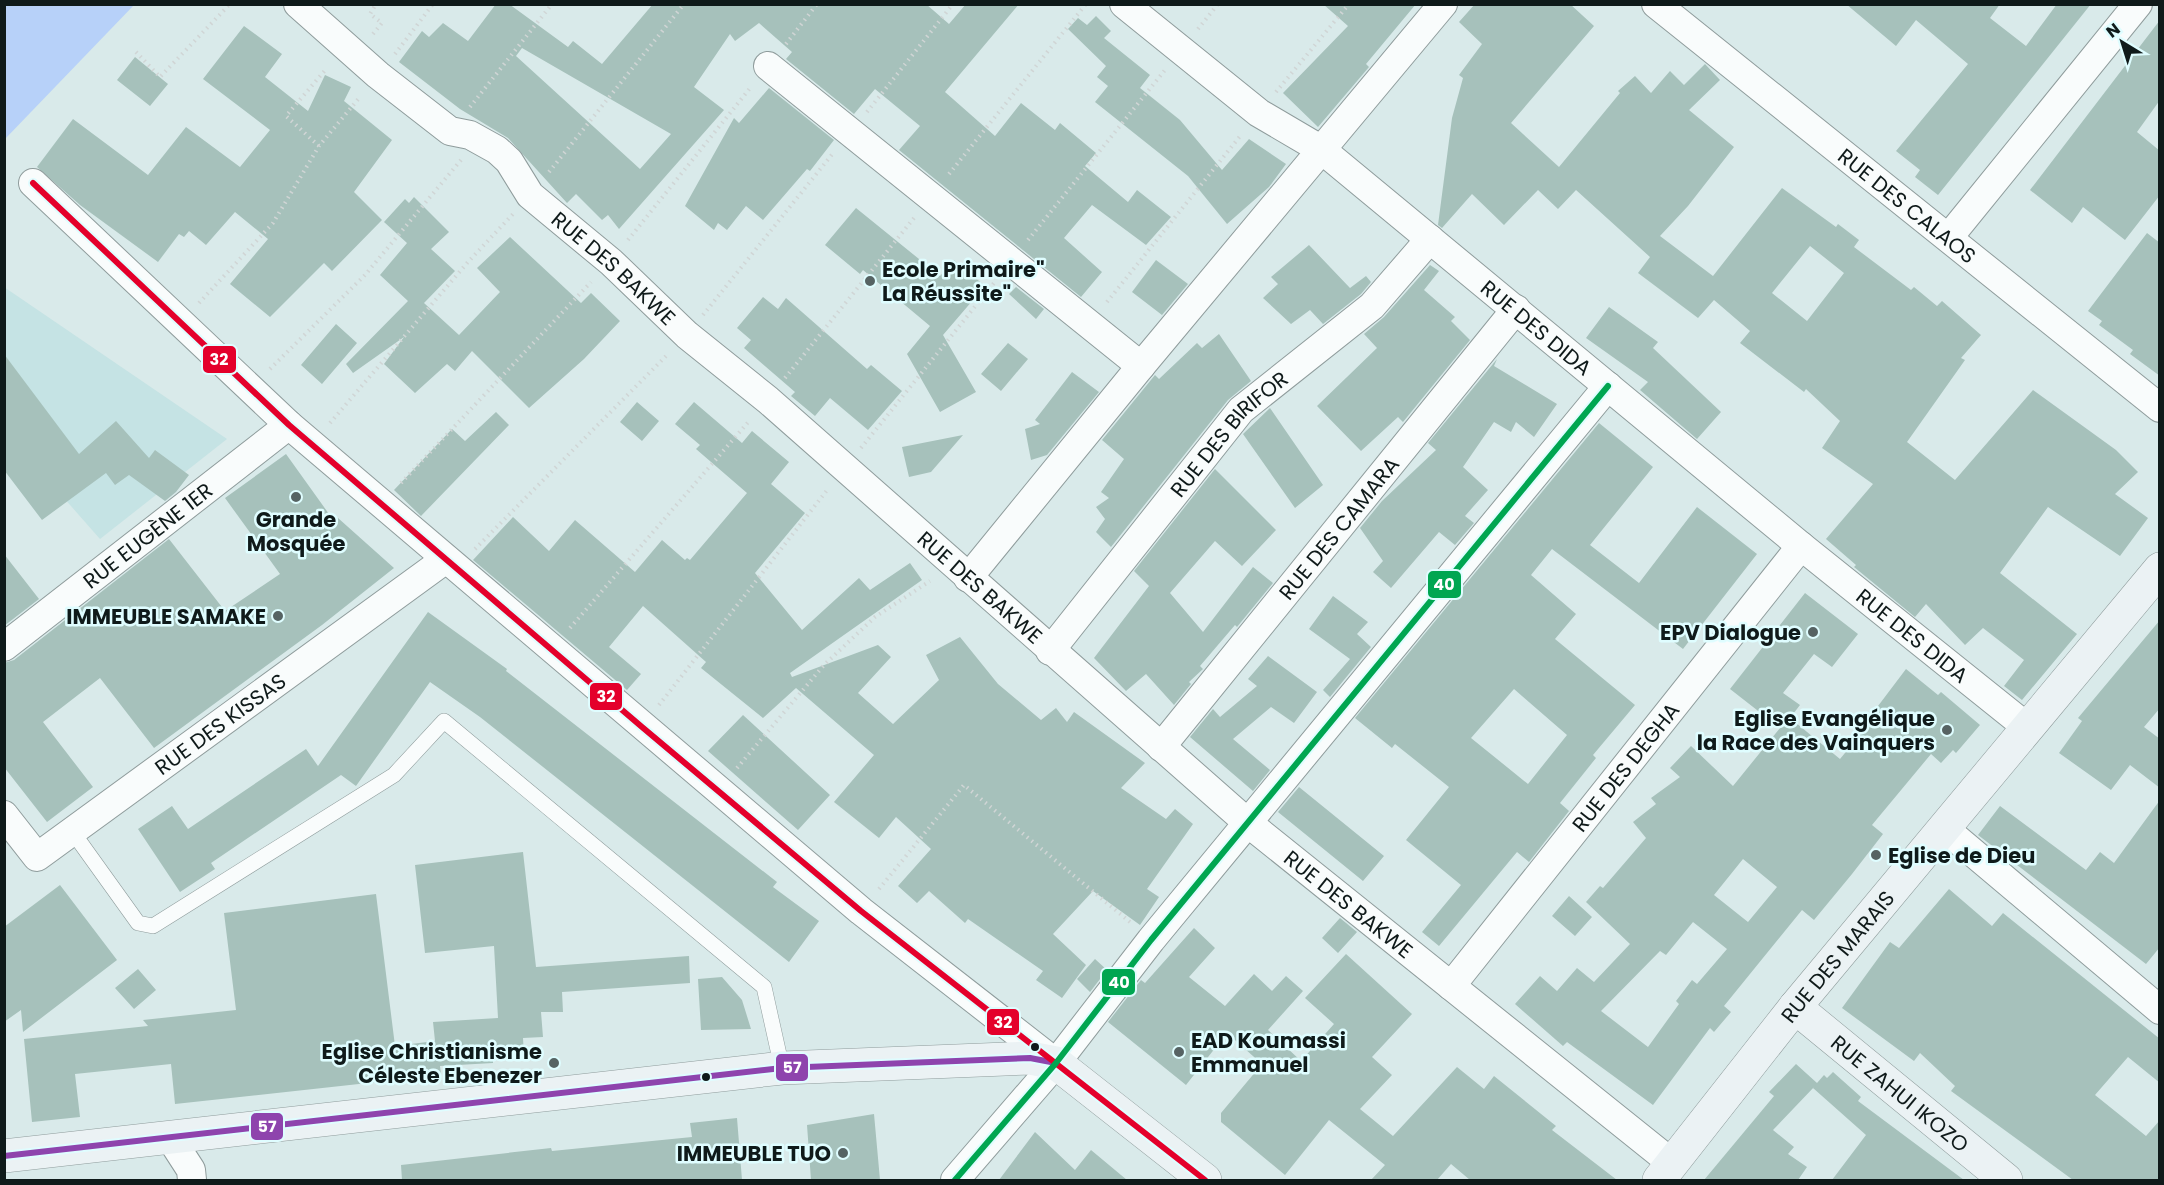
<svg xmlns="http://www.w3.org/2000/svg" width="2164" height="1185" viewBox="0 0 2164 1185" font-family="Poppins,sans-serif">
	<rect width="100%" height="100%" fill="#d9eaea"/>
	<path fill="#c5e3e4" d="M4,287L227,439L100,539L5,431Z"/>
	<path fill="#b7d1f9" d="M5,4L134,5L5,139L4,5Z"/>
	<path fill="#a6c1bb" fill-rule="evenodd" d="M496,4H509L568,47L573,41L602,64L653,4H926L949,24L966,4H1019L945,92L995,136L1021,103L1055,130L1060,123L1096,153L1085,166L1128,202L1137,190L1171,217L1146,245L1092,205L1064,238L1102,272L1081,297L899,150L920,126L875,89L854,114L786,59L792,52L759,23L735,41L730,34L694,87L724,110L619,229L608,215L602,220L576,194L567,203L508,138L460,109L399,62L422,31L429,37L443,23L468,41ZM522,48L671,134L640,169L516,56Z
		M1323,4H1416L1366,64L1369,67L1318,127L1283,93L1348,26Z
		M1475,4H1570L1594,26L1511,123L1559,167L1620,93L1618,91L1635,76L1651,93L1670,71L1684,85L1705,64L1720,80L1689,110L1734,147L1688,206L1660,236L1713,276L1782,188L1836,227L1838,224L1859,240L1854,247L1911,290L1914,287L1937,306L1942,301L1981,335L1961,358L1965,360L1907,442L1955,480L2033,390L2116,450L2138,472L2115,494L2148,518L2120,556L2048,507L2000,573L2077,634L2022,700L2004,686L2024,660L1983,628L1965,645L1926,604L1915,617L1854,567L1856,565L1826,539L1873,484L1822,448L1840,421L1806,389L1804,392L1740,343L1750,331L1714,300L1698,318L1638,273L1650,257L1576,190L1558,209L1538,190L1504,225L1472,194L1442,228L1438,225L1452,118L1463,78L1459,75L1482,44L1459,22ZM1810,246L1844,273L1807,321L1772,293Z
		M1846,4H2000L1990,18L2026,46L2057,4H2091L1938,195L1915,177L1920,170L1896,151L1968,64L1916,20L1896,46Z
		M1096,16L1111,31L1104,38L1150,75L1140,88L1180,120L1222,170L1249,139L1286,164L1269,187L1227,224L1188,176L1095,102L1108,86L1097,77L1106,66L1068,29L1078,18L1087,25Z
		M2160,20V100L2137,132L2160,151V195L2125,240L2083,207L2072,223L2030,190Z
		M244,26L282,54L265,77L308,111L325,75L351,87L344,101L392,140L354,192L382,220L332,271L324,263L270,317L230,284L268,239L235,212L206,245L189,231L184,237L179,234L158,262L80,205L37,167L73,119L148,175L186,127L240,167L270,130L203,79Z
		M135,57L168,84L150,106L117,80Z
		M769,88L834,140L810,171L807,169L763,220L746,206L727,230L718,223L714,230L685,206L734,118L739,123Z
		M414,197L449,232L431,249L455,271L424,303L459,335L500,292L477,268L510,237L581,303L591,293L620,321L584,359L529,408L472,351L455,371L447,364L415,393L384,364L404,337L353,373L346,364L408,301L380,275L407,243L384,222L405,199L409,203Z
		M856,208L940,276L954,260L985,286L943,335L976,392L940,412L907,354L930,326L863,270L860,274L825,245Z
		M2147,233L2160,243V376L2130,354L2133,350L2099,325L2102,321L2088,311Z
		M1309,245L1350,288L1366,276L1371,282L1361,294L1323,324L1310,310L1291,324L1263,298L1278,284L1271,277Z
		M1156,260L1188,284L1162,315L1132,292Z
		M1430,265L1439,271L1424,290L1455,317L1451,321L1470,340L1403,422L1398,417L1361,451L1317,406L1377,348L1364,334L1384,317Z
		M1016,287L1044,309L1036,319L1009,294Z
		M763,297L778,309L786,298L867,369L871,365L902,391L868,430L830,398L815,416L791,396L795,392L744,348L751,340L737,328Z
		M1609,307L1658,342L1653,348L1721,412L1697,439L1640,390L1648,382L1586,338Z
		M336,324L357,343L322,384L301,365Z
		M1219,334L1251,381L1228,400L1111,547L1096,532L1105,519L1096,507L1109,498L1101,492L1124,459L1102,440L1155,375L1159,379L1197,343L1202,348Z
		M1008,343L1028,359L1001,391L981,374Z
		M4,354L79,454L116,421L149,458L155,450L189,475L176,492L165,501L129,475L115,485L106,473L42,520L4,470Z
		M1497,359L1494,366L1557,404L1534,437L1516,422L1511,432L1494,422L1463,467L1488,490L1465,516L1474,523L1455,545L1439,532L1391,588L1373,572L1383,561L1360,528L1382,501L1436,450L1428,443Z
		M1072,372L1099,392L1047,455L1031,460L1025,429L1040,424L1035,420Z
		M637,402L659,421L642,441L620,422Z
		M694,402L742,443L752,431L789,462L771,484L805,513L755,573L802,630L859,578L870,590L910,563L922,580L790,673L792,677L878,645L891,657L858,693L893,724L939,680L926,655L960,637L998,684L1041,720L1056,708L1067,722L1074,712L1145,763L1121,788L1166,819L1175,809L1193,824L1147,889L1159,897L1140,925L1093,891L1053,934L1086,965L1062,998L1036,980L1043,971L968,919L965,923L929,891L917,903L898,886L931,849L896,817L879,838L834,802L874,755L796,688L763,718L701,668L706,662L643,606L609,647L641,674L627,690L473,560L513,517L549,551L575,520L635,572L662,540L685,560L687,558L690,560L747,493L696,449L700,445L675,424Z
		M1270,408L1323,485L1295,508L1243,434Z
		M496,412L509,425L421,516L394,490L452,429L465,441Z
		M1599,423L1653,467L1590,545L1639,583L1697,507L1757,554L1683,649L1552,549L1531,575L1576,614L1555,639L1635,705L1593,755L1596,758L1560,803L1569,811L1529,862L1517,852L1439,946L1422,932L1461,885L1406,840L1449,787L1395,744L1392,748L1355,718ZM1514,689L1567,735L1528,784L1471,738Z
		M963,435L931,472L909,477L902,447Z
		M286,454L334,521L338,518L394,568L322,625L154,748L100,678L43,722L93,787L47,822L4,767V663L14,660L169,539L225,611L280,574L225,498Z
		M1215,469L1276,530L1242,566L1215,541L1170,593L1203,632L1253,567L1273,583L1237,627L1235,625L1200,666L1203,669L1189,682L1191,684L1174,705L1146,674L1126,691L1094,658L1149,586L1134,571Z
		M4,554L39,599L4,626Z
		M1805,593L1858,634L1832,667L1814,654L1783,693L1800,705L1790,718L1840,759L1878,713L1875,710L1906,669L1938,695L1941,692L1980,725L1956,753L1953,750L1941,763L1931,754L1872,825L1883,834L1852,874L1814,920L1802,910L1724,1006L1731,1012L1714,1032L1710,1028L1653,1105L1567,1042L1563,1046L1515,1004L1540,976L1557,991L1577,968L1594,982L1630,944L1586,902L1600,886L1603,888L1646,838L1633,822L1656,804L1651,798L1680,777L1670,768L1691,746L1733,786L1780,728L1730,689ZM1743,859L1777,887L1748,922L1714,895ZM1693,922L1727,949L1697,984L1692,980L1676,1001L1679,1004L1648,1047L1601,1011L1660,951L1666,955Z
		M1333,596L1368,622L1357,634L1371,647L1330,697L1323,690L1350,659L1309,629Z
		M428,612L507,669L506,671L777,882L773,887L819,921L789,962L480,717L430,682L356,786L341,775L211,863L215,869L180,892L138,829L172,806L188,829L306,749L318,766Z
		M2160,620V708L2144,727L2160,739V788L2130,765L2111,790L2059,753L2082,721L2078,718Z
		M1268,656L1317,692L1294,723L1271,707L1233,739L1270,770L1253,791L1190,737L1213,709L1220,717L1257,686L1248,679Z
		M743,715L830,795L798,830L708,751Z
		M1299,787L1384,856L1363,881L1278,812Z
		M2160,800V947L2146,964L1978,835L2000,806L2086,870L2100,852L2114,863Z
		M523,852L536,967L689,956L690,983L562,992L563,1012H541L543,1037L523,1038L524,1056L493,1058V1063L440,1066L441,1075L175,1104L171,1064L75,1074L80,1117L32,1122L24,1039L148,1026L143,1020L236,1010L224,913L376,894L395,1046L435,1041L433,1022L498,1018L494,946L425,953L415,865Z
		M60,885L117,960L23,1032L21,1010L4,1022V927Z
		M1949,889L1992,926L2003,913L2160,1039V1083L2128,1057L2095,1095L2146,1136L2160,1120V1180H2073L1951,1091L1955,1086L1920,1053L1914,1061L1842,1008L1890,942L1899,948Z
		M1569,896L1592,917L1575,936L1552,916Z
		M1340,918L1357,932L1338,953L1322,938Z
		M1194,928L1215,948L1189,977L1225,1006L1254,974L1272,991L1286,976L1303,991L1268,1030L1301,1061L1334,1024L1305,998L1346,954L1412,1014L1372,1057L1392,1075L1360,1109L1393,1136L1457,1067L1484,1089L1494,1076L1556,1126L1552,1130L1617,1180H1470L1451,1164L1437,1180H1371L1385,1165L1329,1120L1285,1175L1221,1122V1113L1262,1064L1227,1033L1186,1085L1108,1022L1141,980L1145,983Z
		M1095,959L1107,970L1090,992L1077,979Z
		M138,969L156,990L134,1009L115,988Z
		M722,977L742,1000L751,1029L701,1030L698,979Z
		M1796,1064L1817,1083L1824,1075L1827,1078L1833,1072L1861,1097L1858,1101L1964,1180H1832L1866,1135L1813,1088L1815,1086L1773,1130L1794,1147L1788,1154L1807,1167L1798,1180H1704L1774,1096L1769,1092Z
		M874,1114L880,1180H811L807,1125Z
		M737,1118L742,1180H402L401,1165L551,1148L552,1151L692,1137L690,1123Z
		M1035,1132L1075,1170L1091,1150L1127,1180H999Z"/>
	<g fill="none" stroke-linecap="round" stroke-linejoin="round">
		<g stroke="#8f9c9c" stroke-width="16">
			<path id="lane" d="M72,831L138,923L153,926L394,775L444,721L764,987L782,1068"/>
		</g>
		<g stroke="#8f9c9c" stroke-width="30">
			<g id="street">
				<path id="s1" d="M298,4L378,75L450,131L470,135L497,150L509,161L530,195L611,262L687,335L768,400L1248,823L1673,1164"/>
				<path id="s2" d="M1124,4L1259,113L1322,150L1801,546L2028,728"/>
				<path id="s3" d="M1656,4L2160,408"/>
				<path d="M768,66L1141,366"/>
				<path d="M33,183L289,425L861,911L1056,1063"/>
				<path d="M1949,237L2138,4"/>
				<path d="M968,578L1141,366L1443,4"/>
				<path id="s4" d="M4,647L289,425"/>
				<path id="s5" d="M1050,651L1241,410L1372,306L1430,239"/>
				<path id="s6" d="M1161,747L1516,309"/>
				<path id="s7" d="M4,815L37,857L446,559"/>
				<path d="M1945,829L2160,1010"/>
				<path id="s8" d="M1451,986L1801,546"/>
				<path d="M171,1139L191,1170L192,1180"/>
				<path d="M955,1180L1056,1063L1151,940L1608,386"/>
			</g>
		</g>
		<g stroke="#8f9c9c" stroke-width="34">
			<g id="secondary">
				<path id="s9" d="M1795,1007L2006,1180"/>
				<path d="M4,1156L782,1068L1030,1058L1056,1063L1205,1180"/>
				<path id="s10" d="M1659,1180L1795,1007L2160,569"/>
			</g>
		</g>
		<path stroke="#d0d5d5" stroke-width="4" stroke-dasharray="1.5 4.5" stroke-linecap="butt" d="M1198,29L1218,4
			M373,34L382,23L370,14L376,4
			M786,44L817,4
			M136,52L160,77L230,4
			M395,54L433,4
			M1276,92L1349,4
			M470,107L552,4
			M867,112L953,4
			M319,146L286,116L327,68
			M549,172L684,4
			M949,174L1086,4
			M628,240L751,87
			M1028,240L1165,70
			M1107,302L1241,135
			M199,303L273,223L319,146L360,97
			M703,315L834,152
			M270,369L365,275L461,160
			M785,378L914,218
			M330,423L468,262L513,214
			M861,448L994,283
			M401,483L591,282
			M475,549L668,354
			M570,628L750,420
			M659,705L828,489
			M737,768L824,665L875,617L930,581
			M879,889L964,785L1130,922"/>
		<use href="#lane" stroke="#f9fcfc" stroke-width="15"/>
		<use href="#street" stroke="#f9fcfc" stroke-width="28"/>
		<use href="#secondary" stroke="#ebf2f4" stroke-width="33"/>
		<g stroke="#dffdff" stroke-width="10">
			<path id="bus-1" d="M4,1156L782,1068L1030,1058L1056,1063"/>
		</g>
		<g stroke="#dffdff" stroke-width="10">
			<path id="bus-2" d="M33,183L289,425L642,727L861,911L1205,1180"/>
		</g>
		<g stroke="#dffdff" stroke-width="10">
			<path id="bus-3" d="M955,1180L1056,1063L1151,940L1608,386"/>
		</g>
		<use href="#bus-1" stroke="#8e44ad" stroke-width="6"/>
		<use href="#bus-2" stroke="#e4002b" stroke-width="6"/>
		<use href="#bus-3" stroke="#00a651" stroke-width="6"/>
	</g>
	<g fill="#566363" stroke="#dffdff" stroke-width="2">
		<circle cx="870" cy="281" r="6"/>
		<circle cx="296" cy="497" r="6"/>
		<circle cx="278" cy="616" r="6"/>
		<circle cx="1813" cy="632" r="6"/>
		<circle cx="1947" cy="730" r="6"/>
		<circle cx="1876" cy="855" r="6"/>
		<circle cx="1179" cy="1052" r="6"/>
		<circle cx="554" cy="1063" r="6"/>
		<circle cx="843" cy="1153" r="6"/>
	</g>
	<g fill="#0f1a1a" stroke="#dffdff" stroke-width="2">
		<circle cx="1035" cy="1047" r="5"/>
		<circle cx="706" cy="1077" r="5"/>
	</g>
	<g text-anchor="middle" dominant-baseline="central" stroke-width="5" stroke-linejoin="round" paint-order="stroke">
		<g font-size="21" fill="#0f1a1a" stroke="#dffdff">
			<text stroke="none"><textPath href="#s3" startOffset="322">RUE DES CALAOS</textPath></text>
			<text stroke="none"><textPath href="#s1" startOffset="417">RUE DES BAKWE</textPath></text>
			<text stroke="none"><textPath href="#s2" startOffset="525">RUE DES DIDA</textPath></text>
			<text stroke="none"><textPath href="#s5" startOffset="282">RUE DES BIRIFOR</textPath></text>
			<text stroke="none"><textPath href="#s6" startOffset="282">RUE DES CAMARA</textPath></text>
			<text stroke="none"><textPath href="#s4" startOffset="182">RUE EUGÈNE 1ER</textPath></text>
			<text stroke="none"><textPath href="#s1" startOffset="903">RUE DES BAKWE</textPath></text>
			<text stroke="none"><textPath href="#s2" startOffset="1011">RUE DES DIDA</textPath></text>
			<text stroke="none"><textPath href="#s7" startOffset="280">RUE DES KISSAS</textPath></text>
			<text stroke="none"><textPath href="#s8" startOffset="280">RUE DES DEGHA</textPath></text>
			<text stroke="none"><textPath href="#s1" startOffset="1389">RUE DES BAKWE</textPath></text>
			<text stroke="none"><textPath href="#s10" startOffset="286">RUE DES MARAIS</textPath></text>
			<text stroke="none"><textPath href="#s9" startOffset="136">RUE ZAHUI IKOZO</textPath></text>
		</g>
		<g font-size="21" font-weight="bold" fill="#0f1a1a" stroke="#dffdff" text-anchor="end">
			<text x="882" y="269" text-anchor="start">Ecole Primaire"<tspan x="882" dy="24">La Réussite"</tspan></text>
			<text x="296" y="519" text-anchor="middle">Grande<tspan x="296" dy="24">Mosquée</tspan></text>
			<text x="266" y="616">IMMEUBLE SAMAKE</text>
			<text x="1801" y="632">EPV Dialogue</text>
			<text x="1935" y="718">Eglise Evangélique<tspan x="1935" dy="24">la Race des Vainquers</tspan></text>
			<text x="1888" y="855" text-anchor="start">Eglise de Dieu</text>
			<text x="1191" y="1040" text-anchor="start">EAD Koumassi<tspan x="1191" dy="24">Emmanuel</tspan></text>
			<text x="542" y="1051">Eglise Christianisme<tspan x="542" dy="24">Céleste Ebenezer</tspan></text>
			<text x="831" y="1153">IMMEUBLE TUO</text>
		</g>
	</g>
	<g stroke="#dffdff" stroke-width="2">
		<rect x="202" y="345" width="35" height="29" rx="6" fill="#e4002b"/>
		<rect x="1427" y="570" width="35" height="29" rx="6" fill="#00a651"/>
		<rect x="589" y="682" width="34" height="29" rx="6" fill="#e4002b"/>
		<rect x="1101" y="968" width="35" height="28" rx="6" fill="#00a651"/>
		<rect x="986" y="1008" width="34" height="28" rx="6" fill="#e4002b"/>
		<rect x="775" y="1053" width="34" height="29" rx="6" fill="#8e44ad"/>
		<rect x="250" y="1112" width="34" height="29" rx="6" fill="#8e44ad"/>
	</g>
	<g font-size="16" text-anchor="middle" font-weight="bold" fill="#fff">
		<text x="219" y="365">32</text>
		<text x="1444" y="590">40</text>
		<text x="606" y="702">32</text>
		<text x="1119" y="988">40</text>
		<text x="1003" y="1028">32</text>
		<text x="792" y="1073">57</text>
		<text x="267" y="1132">57</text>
	</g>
	<rect width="2164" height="1185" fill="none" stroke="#0f1a1a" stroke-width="12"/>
	<g transform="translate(2122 42) rotate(322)" stroke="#dffdff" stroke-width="4.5" paint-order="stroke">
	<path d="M0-4.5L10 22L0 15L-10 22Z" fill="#0f1a1a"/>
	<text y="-9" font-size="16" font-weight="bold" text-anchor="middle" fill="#0f1a1a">N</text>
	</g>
</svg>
